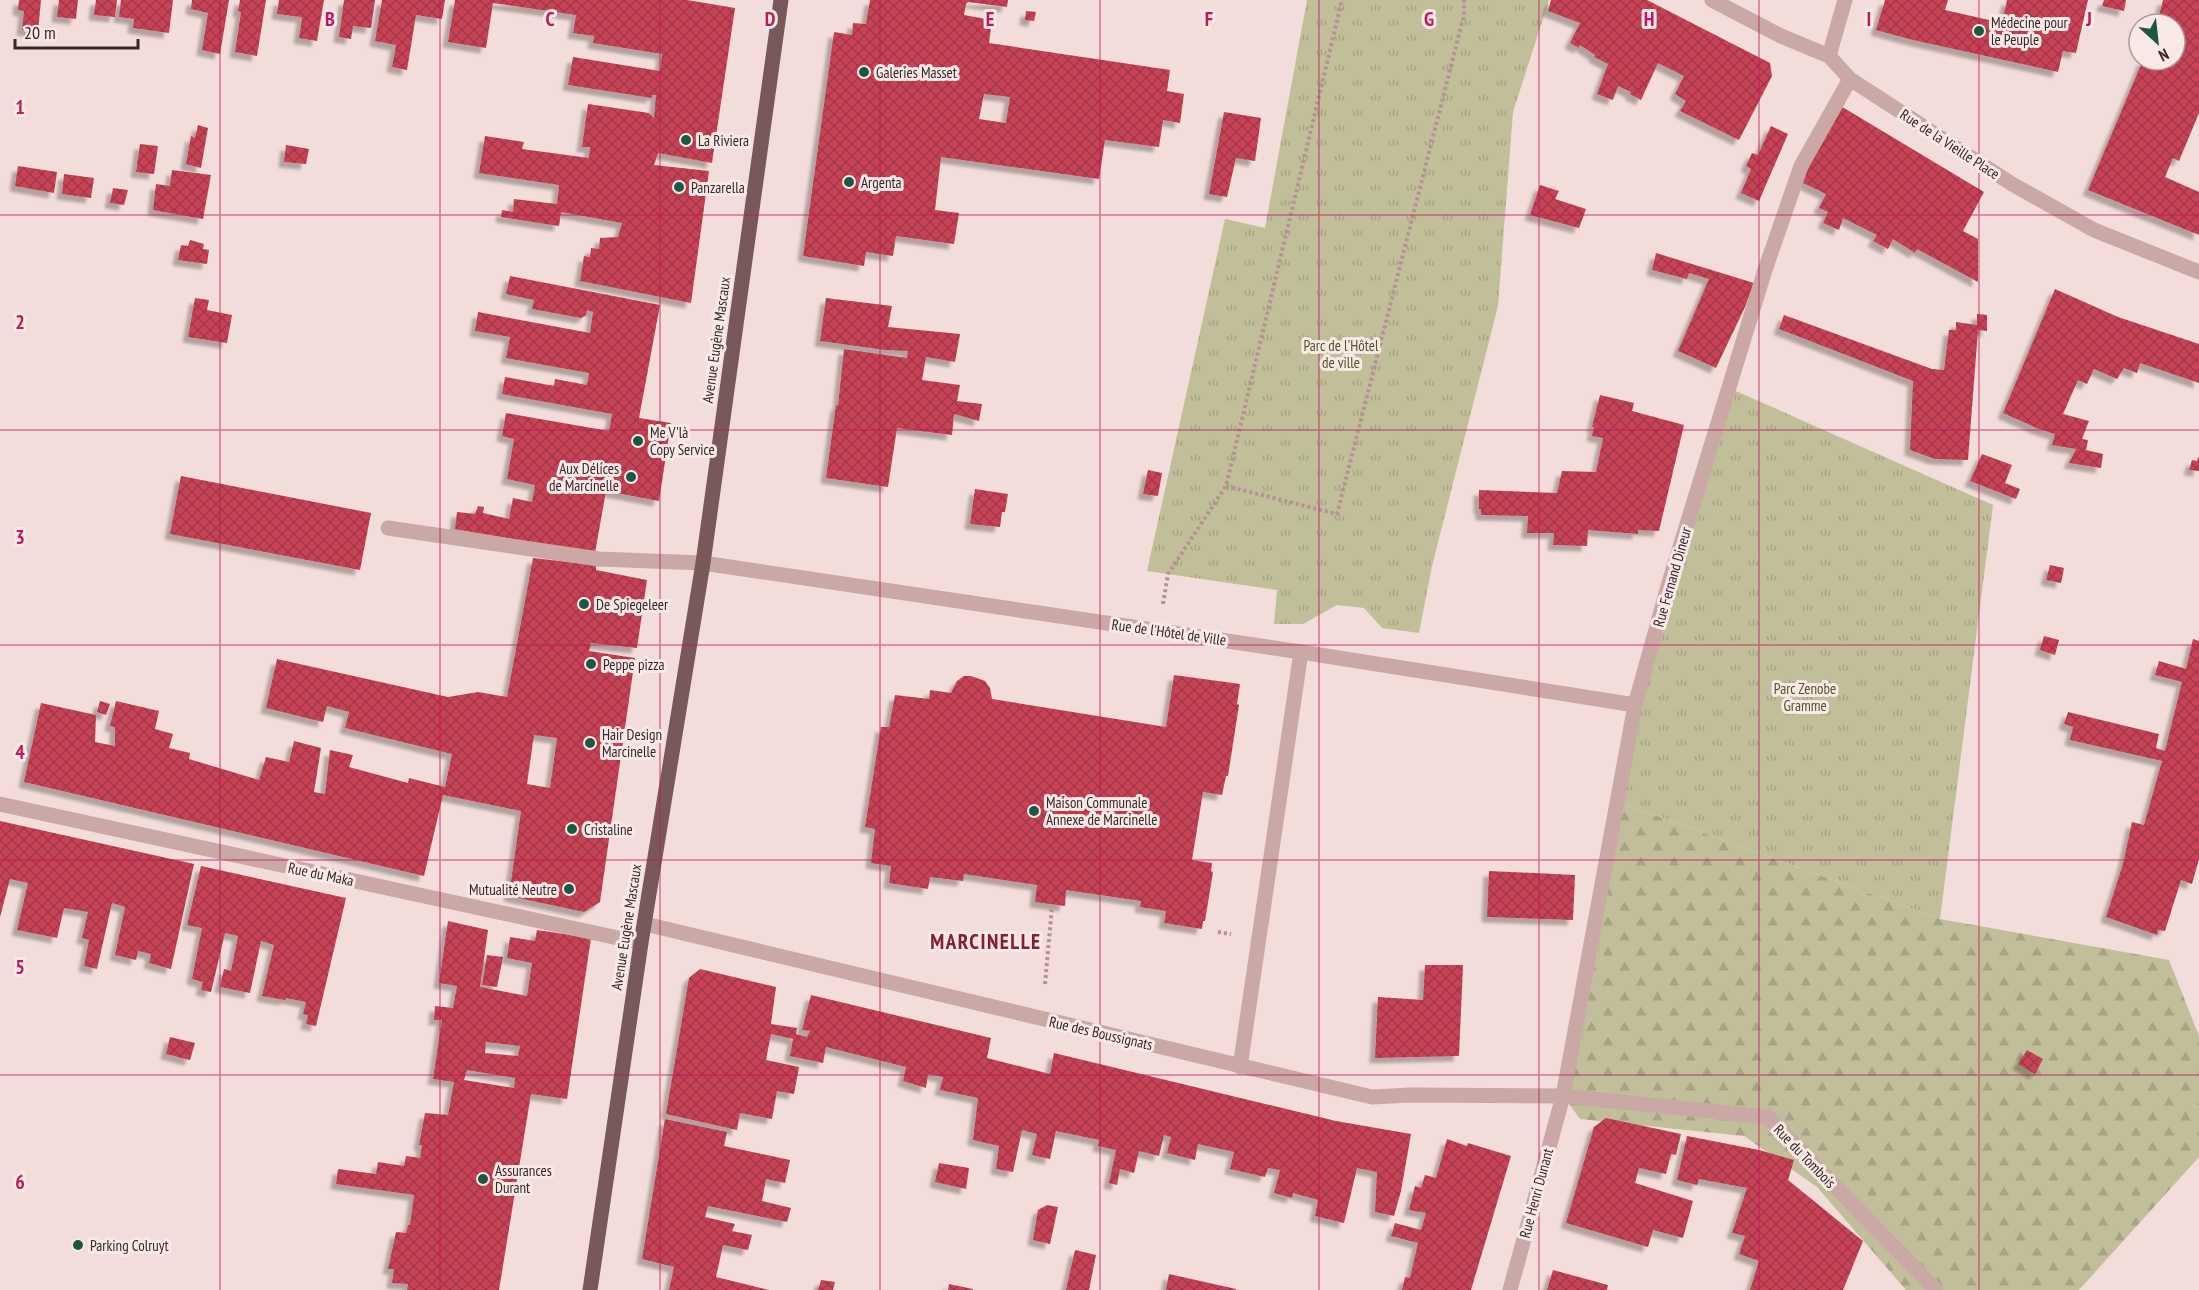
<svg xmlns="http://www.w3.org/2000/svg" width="2199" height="1290" viewBox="0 0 2199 1290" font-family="'PT Sans Narrow',sans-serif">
	<defs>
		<pattern id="forest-firs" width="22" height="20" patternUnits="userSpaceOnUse" patternTransform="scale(1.5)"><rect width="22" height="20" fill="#c1bf9a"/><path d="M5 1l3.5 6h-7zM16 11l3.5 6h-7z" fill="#a6a485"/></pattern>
		<pattern id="park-tufts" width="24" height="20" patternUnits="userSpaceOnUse" patternTransform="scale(1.5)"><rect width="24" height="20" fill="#c1bf9a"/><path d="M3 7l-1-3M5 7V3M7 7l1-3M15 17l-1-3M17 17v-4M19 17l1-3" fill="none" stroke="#a6a485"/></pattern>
		<pattern id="building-cross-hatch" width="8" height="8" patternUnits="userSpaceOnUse" patternTransform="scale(1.5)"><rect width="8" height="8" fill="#c74356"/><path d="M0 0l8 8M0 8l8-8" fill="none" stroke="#a23847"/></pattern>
		<filter id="shadow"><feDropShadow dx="-5.5" dy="5.5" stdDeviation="1.5" flood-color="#0004"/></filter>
	</defs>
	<rect width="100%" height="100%" fill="#f2ddda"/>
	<path fill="url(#forest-firs)" d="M1616,801L1940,919L2169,960L2199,1036V1157L2079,1290H1906L1817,1187L1744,1136L1580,1119L1562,1094Z"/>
	<path fill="url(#park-tufts)" d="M1307,0H1549L1513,112L1498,306L1432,566L1419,633L1382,628L1364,608L1337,605L1303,624H1274L1277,590L1147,571L1225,219L1265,228Z
		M1729,388L1993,505L1940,919L1616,801Z"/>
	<path fill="url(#building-cross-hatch)" fill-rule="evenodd" filter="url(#shadow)" d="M19,0H41L38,32L22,30L24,11L18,10Z
		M59,0H78L76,19L57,17Z
		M96,0H117L115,17L94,15Z
		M121,0H173L169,33L133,28L134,19L119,17Z
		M192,0H229L220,54L202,50L208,13L191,9Z
		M240,0H266L257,56L235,52L241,12L238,11Z
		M279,0H324L317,41L299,38L302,19L301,17L277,14Z
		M344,0H375L371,28L353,26L351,39L339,37Z
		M382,0H445L442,19L416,15L407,70L392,67L396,45L375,41Z
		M455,0H687L735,8L712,163L658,153L654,165L709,171L691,303L580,281L584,256L590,257L591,248L599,249L600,238L618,237L622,223L561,212L559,226L501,217L502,210L513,212L514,199L557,204L559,185L479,173L485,136L524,142L522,149L589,158L590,147H582L588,104L649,113L654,118L656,95H652V98L568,85L573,57L660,71L662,54L593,43L594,36L573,33L576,15L493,3L486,48L448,42Z
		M870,0H1008L1007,7L968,2L966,4L964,15L992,20L989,43L1170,70L1167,91L1184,94L1180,123L1163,120L1159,147L1105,140L1099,179L941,157L935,210L959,213L954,244L896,236L893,256L866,252L864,266L803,256L834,32L852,35L853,23L866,24ZM984,94L1010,97L1006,123L979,119Z
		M1551,0H1647L1770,63L1772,76L1739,140L1680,111L1686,101L1675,94L1684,76L1658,63L1641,100L1630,94L1631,92L1618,86L1613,100L1597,94L1608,64L1594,57L1595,55L1580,45L1579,48L1570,43L1580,23L1548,11Z
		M1885,0H1948L1945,10L2002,23L2007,0H2088L2076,53L2063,51L2058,72L1913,40L1876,30Z
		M2104,0H2126L2124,11L2102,6Z
		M2163,0H2199V113L2179,161L2173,158L2165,177L2199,192V235L2088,190L2143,60H2175V24H2157Z
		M1026,11L1036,12L1034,21L1025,20Z
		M1839,105L1984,192L1963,231L1978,239V282L1917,249L1915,253L1893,239L1888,249L1873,241L1877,235L1843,218L1839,230L1823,223L1828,212L1819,208L1826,194L1801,182Z
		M1224,112L1261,118L1255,161L1236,158L1227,197L1209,194Z
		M198,125L208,128L201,168L186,164L191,136L195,138Z
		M1771,126L1788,134L1759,201L1741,193L1751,169L1746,166L1752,153L1758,155Z
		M140,144L158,146L154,174L136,172Z
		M286,145L309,149L306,164L284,162Z
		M18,166L57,172L54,193L15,186Z
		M172,170L211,175L203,219L153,210L156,184L170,186Z
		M64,174L94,178L91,198L62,194Z
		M1540,185L1559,191L1555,199L1586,209L1579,228L1530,215Z
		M113,188L128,190L124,205L110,203Z
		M190,240L204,244L203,249L209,250L207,264L178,260L181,245L188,246Z
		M1656,253L1754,283L1745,307L1716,368L1678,351L1709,279L1689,273L1687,279L1652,270Z
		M510,276L660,305L639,418L671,423L659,501L606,491L595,553L455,529L457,512L475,514L478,506L484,507L483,513L509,519L513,498L532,502L535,485L507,479L514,439L502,436L506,413L609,431L612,414L502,394L505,377L554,386L555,379L587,385L589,373L506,358L510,337L475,331L478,312L590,333L593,312L587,310L586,315L581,318L532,309L534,300L506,294Z
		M2055,289L2118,317L2199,344V383L2140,363L2137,373L2124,368L2117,379L2094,369L2087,384L2078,380L2063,414L2089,421L2082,439L2088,440L2086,450L2103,454L2101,468L2069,463L2076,449L2052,445L2055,434L2039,429L2003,413Z
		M195,298L209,300L207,310L232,315L227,343L188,337Z
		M826,298L892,306L888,327L960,334L955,362L926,357L922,380L960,385L957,401L982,404L979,421L954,414L952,435L897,428L888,487L826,478L836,405L838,406L844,349L907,358L908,351L885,350L820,341Z
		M1977,314L1987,315V331L1978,330L1968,460L1935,459L1910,450L1913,381L1779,329L1784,315L1932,369L1944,370L1949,330H1956V322L1977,325Z
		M1600,395L1634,403L1632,411L1684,425L1659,531L1638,530V534L1588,530L1587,546L1553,545L1554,533H1527L1528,516L1481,515V509H1479V490L1557,493L1562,471L1596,472L1603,438L1592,436L1594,427H1592Z
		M1982,454L2012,465L2005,483L2020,489L2016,499L1970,481Z
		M2199,456V471L2189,470L2192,460L2197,461Z
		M1148,470L1162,473L1158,496L1143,494Z
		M181,476L371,513L360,570L170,534Z
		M975,489L1008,494L1005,512H1002L1000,527L970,524Z
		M533,558L596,565V570L647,580L637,648L591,643L589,651L635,658L600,902L584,912L509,896L521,811L443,795L424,876L24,782L41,703L96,715L95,742L115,746V727L110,726L116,701L159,711L155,729L173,734L169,748L190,753L189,759L259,780L266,757L289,762L294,741L321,748L314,792L325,794L330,750L353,755L349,767L408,783L409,778L445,787L452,754L345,728L349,712L327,706L323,722L266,708L277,659L448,697L478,692L507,697ZM534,735L557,738L550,788L527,784Z
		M2050,565L2064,568L2061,583L2046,580Z
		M2044,636L2059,640L2055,655L2040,650Z
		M2193,639L2199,641V859L2192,884L2181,880L2165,931L2158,930L2157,935L2106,917L2123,864L2132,822L2144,825L2162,761L2070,740L2073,727L2064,724L2068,712L2159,734L2156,748L2165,751L2182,682L2155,675L2159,661L2186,669Z
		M1174,675L1240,684L1237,704L1239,705L1228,776H1226L1222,795L1203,792L1192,860L1212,863L1211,871L1213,872L1205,921H1203L1202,929L1164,923L1166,911L1140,907L1141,901L1066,890L1065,906L1035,902L1037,885L964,874L963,881L930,877L928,889L889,883L891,866L871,863L875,829L865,827L881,727H889L895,695L929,699L930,690L951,693L957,681L964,676H971L985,681L990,688L992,699L1166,727Z
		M100,701L110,704L106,715L97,712Z
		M0,821L194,864L171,969L149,963L151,954L138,951L136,960L115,955L125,907L112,903L97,969L84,966L89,940L82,938L88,912L64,908L57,938L17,930L28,883L10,879L0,917Z
		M201,866L346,898L316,1026L306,1024L308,1015L303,1014L306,1002L286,998L285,1000L262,996L274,945L261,941L250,993L220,987L224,969L231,971L238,936L225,933L211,992L201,990L203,982L192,979L202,928L187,925Z
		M1489,871L1575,875L1573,920L1487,917Z
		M448,921L488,930L480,987L527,996L532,963L507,958L510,937L535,941L537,930L591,938L567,1099L531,1094L499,1290H407L408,1284L392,1283L394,1269H388L396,1232L406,1233L408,1225H410L414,1195L336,1184L338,1169L376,1174L378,1162L404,1166L406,1156L420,1158L422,1145H419L425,1113L448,1115L454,1082L433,1079L442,1020H434L435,1006L453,1008L457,986L439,983ZM486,1042L520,1046L518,1056L485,1053ZM467,1070L515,1078L514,1088L464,1080Z
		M487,955L503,957L497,987L482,985Z
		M1425,965H1463L1459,1056L1375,1058L1378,997L1423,1000Z
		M700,969L776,987L771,1024L797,1028L796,1034L807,1037L810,1031L802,1030L811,995L991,1038L987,1058L1050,1074L1054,1053L1336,1121L1411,1134L1401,1191L1394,1216L1375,1212L1377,1172L1357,1168L1344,1223L1315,1216L1318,1200L1293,1193L1292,1198L1274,1193L1280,1170L1268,1168L1265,1177L1230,1169L1234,1152L1198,1144L1195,1160L1167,1153L1171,1137L1164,1135L1159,1156L1139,1151L1134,1173L1120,1169L1117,1185L1109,1183L1116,1150L1098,1146L1099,1140L1056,1131L1050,1159L1032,1155L1037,1134L1022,1130L1013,1172L996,1169L999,1146L973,1140L978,1098L940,1090L943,1077L928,1074L926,1088L903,1081L906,1067L826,1047L823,1063L790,1056L793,1039L771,1034L766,1060L799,1067L794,1094L777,1091L772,1119L740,1113L737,1130L666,1114L689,978Z
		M170,1037L195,1043L190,1060L166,1054Z
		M2027,1050L2043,1059L2035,1074L2018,1064Z
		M1606,1118L1681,1134L1676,1155L1671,1154L1666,1174L1639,1168L1635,1183L1693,1201L1683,1238L1653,1230L1648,1247L1566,1223L1594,1127Z
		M665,1119L727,1132L724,1146L790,1160L785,1183L766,1179L762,1201L791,1208L787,1222L708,1206L705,1217L735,1224L732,1231L752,1235L748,1250L723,1245L716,1277L769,1290H669L674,1267L642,1259Z
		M1687,1136L1759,1150L1794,1160L1788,1180L1863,1241L1843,1290H1750L1759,1261L1739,1254L1745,1236L1732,1233L1747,1188L1699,1179L1697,1185L1677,1180Z
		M1447,1139L1467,1146L1468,1143L1511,1156L1488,1233L1471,1290H1402L1405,1277L1410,1278L1418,1243L1391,1236L1395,1223L1421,1230L1426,1213L1409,1210L1415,1186L1421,1188L1425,1175L1436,1178Z
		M939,1163L969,1168L966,1189L935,1182Z
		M1047,1205L1058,1207L1050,1244L1033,1240L1038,1210Z
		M1075,1250L1096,1255L1089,1290H1066Z
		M1553,1270L1608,1285L1607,1290H1547Z
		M1169,1274L1236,1289V1290H1166Z
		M821,1280L835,1282L833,1290H818Z
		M949,1284L973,1289V1290H948Z"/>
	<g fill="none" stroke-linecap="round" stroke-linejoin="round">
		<path stroke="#b59290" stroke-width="4" stroke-dasharray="3 3" stroke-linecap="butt" d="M1226,486L1337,514L1464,15V0
			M1163,604L1168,574L1226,486L1342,0
			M1218,932L1231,934
			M1045,984L1052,907"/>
		<path stroke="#caa8a6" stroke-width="15" d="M1712,0L1781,36L1829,56L1850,79L2012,184L2094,230L2199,272
			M1829,56L1845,0
			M388,528L599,559L703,563L1301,652L1635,705
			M0,804L641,943
			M645,924L1372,1097L1410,1095L1563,1096L1768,1117L1936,1290
			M1240,1067L1301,652
			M1510,1290L1563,1096L1635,705L1668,586L1765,270L1801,166L1850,79"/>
		<path stroke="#785859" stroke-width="15" d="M590,1290L641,943L703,563L781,0"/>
	</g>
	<path fill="none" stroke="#c2185b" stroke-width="1.5" stroke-opacity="0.55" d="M220,0V1290M440,0V1290M660,0V1290M880,0V1290M1100,0V1290M1319,0V1290M1539,0V1290M1759,0V1290M1979,0V1290M0,215H2199M0,430H2199M0,645H2199M0,860H2199M0,1075H2199"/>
	<g fill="#1c5744" stroke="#f9e9e6" stroke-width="2">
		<circle cx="1979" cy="31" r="6"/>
		<circle cx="864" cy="72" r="6"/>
		<circle cx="686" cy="140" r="6"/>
		<circle cx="849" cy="182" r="6"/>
		<circle cx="679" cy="187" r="6"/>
		<circle cx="638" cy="441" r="6"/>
		<circle cx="631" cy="477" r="6"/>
		<circle cx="584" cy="604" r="6"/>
		<circle cx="591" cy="664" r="6"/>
		<circle cx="590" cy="743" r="6"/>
		<circle cx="1034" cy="811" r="6"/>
		<circle cx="572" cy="829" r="6"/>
		<circle cx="569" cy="889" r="6"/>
		<circle cx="483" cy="1179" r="6"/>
		<circle cx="78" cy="1245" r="6"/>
	</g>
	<g text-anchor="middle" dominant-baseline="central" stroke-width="6" stroke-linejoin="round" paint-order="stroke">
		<g font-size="15" fill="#362728" stroke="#f9e9e6" text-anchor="start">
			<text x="1991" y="22">Médecine pour<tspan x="1991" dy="17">le Peuple</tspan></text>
			<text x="876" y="72">Galeries Masset</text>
			<text x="698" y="140">La Riviera</text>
			<text x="861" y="182">Argenta</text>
			<text x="691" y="187">Panzarella</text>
			<text x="650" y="432">Me V'là<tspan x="650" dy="17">Copy Service</tspan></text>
			<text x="619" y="468" text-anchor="end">Aux Délices<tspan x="619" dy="17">de Marcinelle</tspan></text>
			<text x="596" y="604">De Spiegeleer</text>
			<text x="603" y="664">Peppe pizza</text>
			<text x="602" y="734">Hair Design<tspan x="602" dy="17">Marcinelle</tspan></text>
			<text x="1046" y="802">Maison Communale<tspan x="1046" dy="17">Annexe de Marcinelle</tspan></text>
			<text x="584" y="829">Cristaline</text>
			<text x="557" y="889" text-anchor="end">Mutualité Neutre</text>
			<text x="495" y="1170">Assurances<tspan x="495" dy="17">Durant</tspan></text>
			<text x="90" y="1245">Parking Colruyt</text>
		</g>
		<g font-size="15" fill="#362728" stroke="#f9e9e6">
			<text transform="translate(1950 144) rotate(33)">Rue de la Vieille Place</text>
			<text transform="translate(716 340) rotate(-82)">Avenue Eugène Mascaux</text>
			<text transform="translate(1672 577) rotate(-74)">Rue Fernand Dineur</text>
			<text transform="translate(1169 632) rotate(8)">Rue de l'Hôtel de Ville</text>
			<text transform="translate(321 874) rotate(12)">Rue du Maka</text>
			<text transform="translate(626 927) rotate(-81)">Avenue Eugène Mascaux</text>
			<text transform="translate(1101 1033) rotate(13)">Rue des Boussignats</text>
			<text transform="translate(1805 1156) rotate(46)">Rue du Tombois</text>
			<text transform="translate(1536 1193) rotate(-75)">Rue Henri Dunant</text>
		</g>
		<g font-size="15" fill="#54532a" stroke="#f9e9e6">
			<text x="1341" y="345">Parc de l'Hôtel<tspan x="1341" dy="17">de ville</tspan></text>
			<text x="1805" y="688">Parc Zenobe<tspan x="1805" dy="17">Gramme</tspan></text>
		</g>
		<g font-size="21" font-weight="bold" letter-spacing="1.5" fill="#851f2f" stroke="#f9e9e6">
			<text x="986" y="941">MARCINELLE</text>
		</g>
	</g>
	<g font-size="20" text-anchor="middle" font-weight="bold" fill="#c2185b" stroke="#f9e9e6" stroke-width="6" stroke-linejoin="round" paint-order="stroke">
		<text x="330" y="26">B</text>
		<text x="550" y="26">C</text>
		<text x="770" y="26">D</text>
		<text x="990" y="26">E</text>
		<text x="1209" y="26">F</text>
		<text x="1429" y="26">G</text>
		<text x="1649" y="26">H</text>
		<text x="1869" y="26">I</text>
		<text x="2089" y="26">J</text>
		<text x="20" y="114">1</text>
		<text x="20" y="329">2</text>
		<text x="20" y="544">3</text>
		<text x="20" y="759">4</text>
		<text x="20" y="974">5</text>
		<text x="20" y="1189">6</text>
	</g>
	<g transform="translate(2157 42) rotate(153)"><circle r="28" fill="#f9e9e6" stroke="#ab9b9a" stroke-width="1.5"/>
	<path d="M0-4.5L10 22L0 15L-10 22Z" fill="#1c5744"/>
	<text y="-9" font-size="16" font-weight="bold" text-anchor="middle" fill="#362728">N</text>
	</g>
	<path d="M15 39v9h123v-9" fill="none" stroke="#362728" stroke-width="3"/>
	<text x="24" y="39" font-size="18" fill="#362728" stroke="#f9e9e6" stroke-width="4.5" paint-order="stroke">20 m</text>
</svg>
